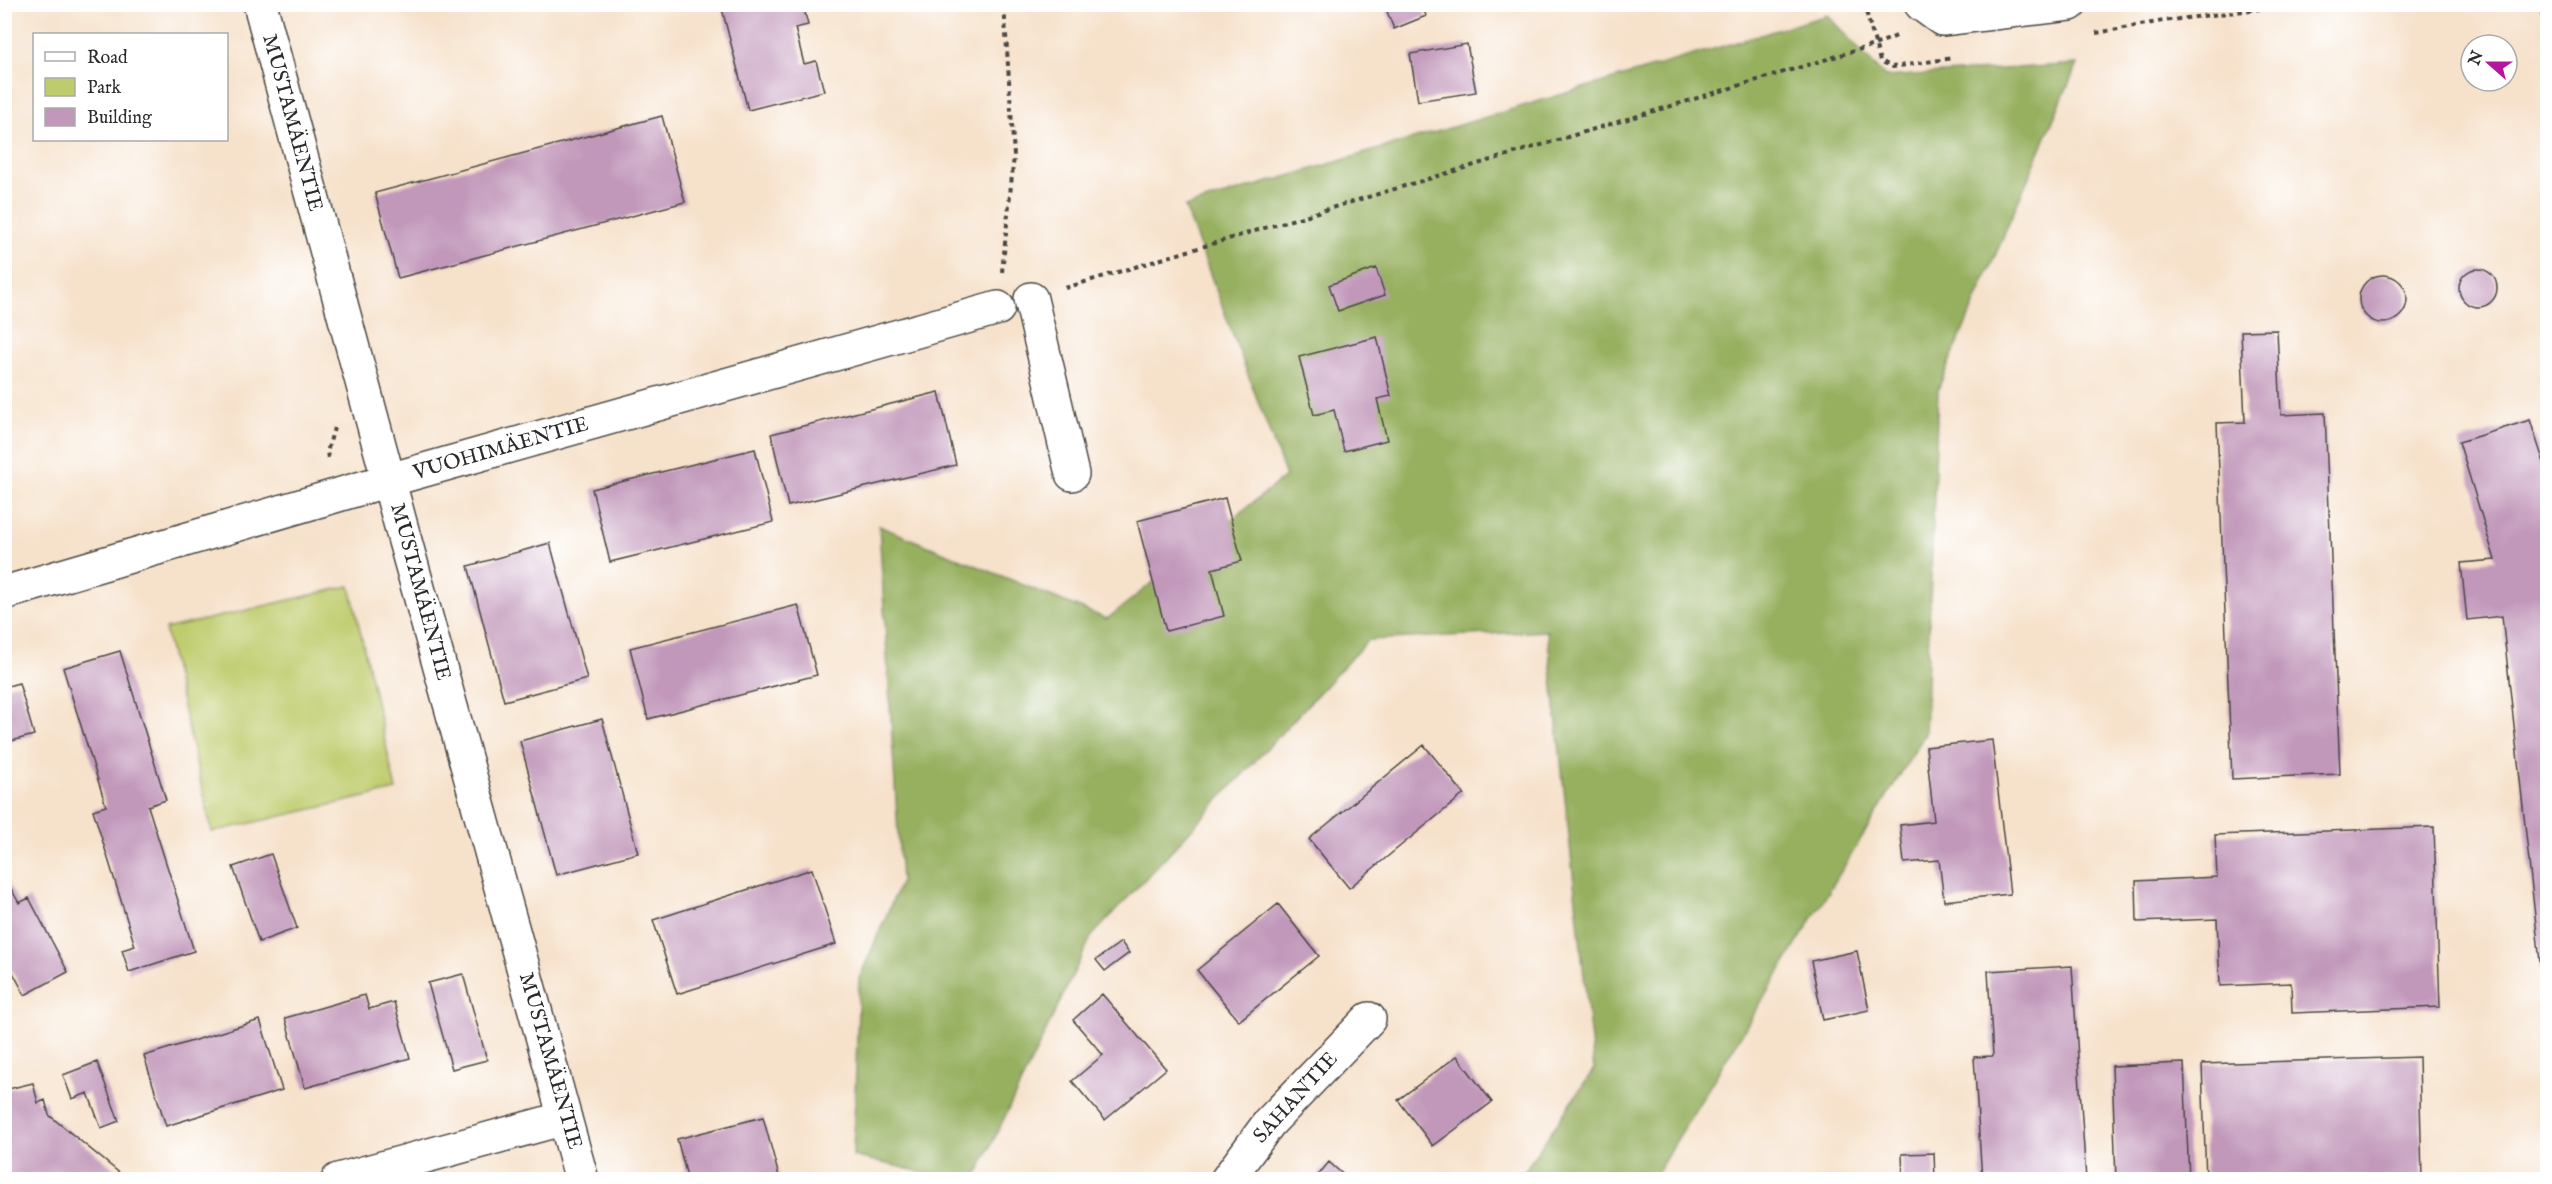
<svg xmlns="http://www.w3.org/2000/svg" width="2552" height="1184" viewBox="0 0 2552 1184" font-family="'IM FELL English',serif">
	<rect width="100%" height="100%" fill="#fff"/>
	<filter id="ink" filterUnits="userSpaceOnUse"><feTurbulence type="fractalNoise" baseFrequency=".0167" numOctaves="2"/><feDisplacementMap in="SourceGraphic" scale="12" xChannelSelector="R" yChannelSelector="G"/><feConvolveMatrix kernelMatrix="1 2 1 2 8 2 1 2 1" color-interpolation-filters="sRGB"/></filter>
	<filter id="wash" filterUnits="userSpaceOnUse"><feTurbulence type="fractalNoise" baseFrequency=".008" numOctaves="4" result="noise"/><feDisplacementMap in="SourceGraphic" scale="24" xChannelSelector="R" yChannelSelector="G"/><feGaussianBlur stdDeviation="1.35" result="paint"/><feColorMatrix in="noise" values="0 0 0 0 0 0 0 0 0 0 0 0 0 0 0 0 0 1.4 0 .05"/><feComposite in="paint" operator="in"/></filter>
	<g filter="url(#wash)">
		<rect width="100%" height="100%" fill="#f6e1ca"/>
		<path fill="#bfcc6d" stroke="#757c4c" stroke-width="1.5" d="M350,586L396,790L212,832L165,629Z"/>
		<path fill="#97b060" stroke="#616e46" stroke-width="1.5" d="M1827,15L1885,77L2077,64L1938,389L1925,734L1653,1179H1519L1594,1069L1547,631L1368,640L1091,937L975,1179H950L853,1156L859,979L901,881L879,526L1107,619L1286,476L1185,207Z"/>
		<g id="blocks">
			<path fill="#c197ba" d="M1384,4H1422L1426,16L1394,29Z
				M721,5H803L808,25L795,28L804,64L816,61L824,91L748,110Z
				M1467,44L1476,92L1418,101L1410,54Z
				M662,116L685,202L398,278L375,193Z
				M1376,268L1385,295L1338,311L1329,285Z
				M2459 288a19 19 0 1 1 38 0a19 19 0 1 1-38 0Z
				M2359 299a24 24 0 1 1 48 0a24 24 0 1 1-48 0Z
				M2277,330L2281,415L2325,413L2340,774L2232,779L2217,423L2245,422L2241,331Z
				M1377,337L1391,396L1377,399L1387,440L1344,451L1334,410L1314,415L1299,357Z
				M939,392L956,465L788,506L771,434Z
				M2530,420L2548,475L2546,1016L2502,616L2467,620L2461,563L2495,560L2459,442Z
				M755,449L773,522L610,562L592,489Z
				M1225,498L1242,561L1212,569L1224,616L1166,631L1137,521Z
				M550,543L587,679L504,701L468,566Z
				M798,605L817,675L648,719L630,648Z
				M120,651L166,800L148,806L194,951L129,972L122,950L135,946L93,810L106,806L63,668Z
				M19,683L34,735L4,743V687Z
				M602,719L638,853L556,875L520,741Z
				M1992,740L2010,894L1944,901L1939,860L1904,863L1900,825L1934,821L1926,747Z
				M1424,745L1464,794L1349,888L1309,839Z
				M2434,827L2440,1007L2292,1013L2291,983L2220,986L2217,919L2137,922L2136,881L2217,877L2215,835Z
				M271,854L297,928L259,942L233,867Z
				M812,869L836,944L677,994L653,920Z
				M4,876L19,903L29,898L68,972L25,995L4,956Z
				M1278,904L1319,956L1239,1021L1197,970Z
				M1121,942L1129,953L1105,971L1096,960Z
				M1857,951L1869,1010L1823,1020L1811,961Z
				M2072,966L2086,1180H1982L1974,1057L1993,1056L1988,971Z
				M463,974L487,1060L452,1069L428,983Z
				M1102,994L1166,1069L1105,1120L1072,1081L1103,1055L1073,1020Z
				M365,995L369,1009L394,1002L410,1058L305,1088L285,1018Z
				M260,1020L282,1090L166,1126L144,1056Z
				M1457,1056L1492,1102L1433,1146L1398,1100Z
				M2419,1057L2422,1180H2206L2202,1064Z
				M97,1062L119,1121L101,1128L88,1093L72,1099L63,1075Z
				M2184,1063L2189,1180H2116L2112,1066Z
				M33,1083L38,1103L45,1100L49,1115L128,1180H4V1090Z
				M763,1117L780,1180H688L677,1139Z
				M1934,1153L1935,1180H1903L1902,1154Z
				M1329,1162L1349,1180H1314Z"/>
		</g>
	</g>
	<g filter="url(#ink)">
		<use href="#blocks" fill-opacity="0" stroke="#494643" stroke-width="1.5"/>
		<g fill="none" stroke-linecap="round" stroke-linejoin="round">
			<g stroke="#494643" stroke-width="36">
				<path id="street" d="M260,4L405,541L582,1180
					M1921,4L1942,19L2070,4
					M1031,299L1072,474
					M4,593L389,480L998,308
					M338,1180L565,1118
					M1227,1180L1269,1123L1369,1019"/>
			</g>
			<path stroke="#494643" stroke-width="4" stroke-dasharray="4.5 4.5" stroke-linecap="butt" d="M1864,4L1880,61L1893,67L1953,58
				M2539,4L2548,34
				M2096,33L2163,21L2300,4
				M1002,272L1014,156L1004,4
				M1065,288L1874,45L1899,35
				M328,458L327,452L334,428"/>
			<use href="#street" stroke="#fff" stroke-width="33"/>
		</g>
	</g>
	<g text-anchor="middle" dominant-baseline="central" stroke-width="5" stroke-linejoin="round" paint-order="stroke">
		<g font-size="21" fill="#2b2b2b" stroke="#fff">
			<text transform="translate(292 123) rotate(75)">MUSTAMÄENTIE</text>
			<text transform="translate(501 449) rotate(-16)">VUOHIMÄENTIE</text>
			<text transform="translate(420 592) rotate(75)">MUSTAMÄENTIE</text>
			<text transform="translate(550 1061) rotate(74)">MUSTAMÄENTIE</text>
			<text transform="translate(1296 1098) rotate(-48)">SAHANTIE</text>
		</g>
	</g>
	<rect width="2552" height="1184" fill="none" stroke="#fff" stroke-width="24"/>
	<rect x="33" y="33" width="195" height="108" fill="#ffffff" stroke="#aaaaaa" stroke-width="1.5"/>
	<rect x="45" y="52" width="30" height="9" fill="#ffffff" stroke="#aaaaaa" stroke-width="1.5"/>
	<text x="87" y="63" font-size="18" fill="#2b2b2b">Road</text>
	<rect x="45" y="78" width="30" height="18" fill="#bfcc6d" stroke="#aaaaaa" stroke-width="1.5"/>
	<text x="87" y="93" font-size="18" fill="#2b2b2b">Park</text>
	<rect x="45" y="108" width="30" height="18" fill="#c197ba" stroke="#aaaaaa" stroke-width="1.5"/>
	<text x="87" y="123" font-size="18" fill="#2b2b2b">Building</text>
	<g transform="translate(2489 63) rotate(291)"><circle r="28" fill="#ffffff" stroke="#aaaaaa" stroke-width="1.5"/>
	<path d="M0-4.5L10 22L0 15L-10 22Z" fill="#b5179e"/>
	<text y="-9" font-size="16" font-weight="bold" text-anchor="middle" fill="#2b2b2b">N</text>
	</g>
</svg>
